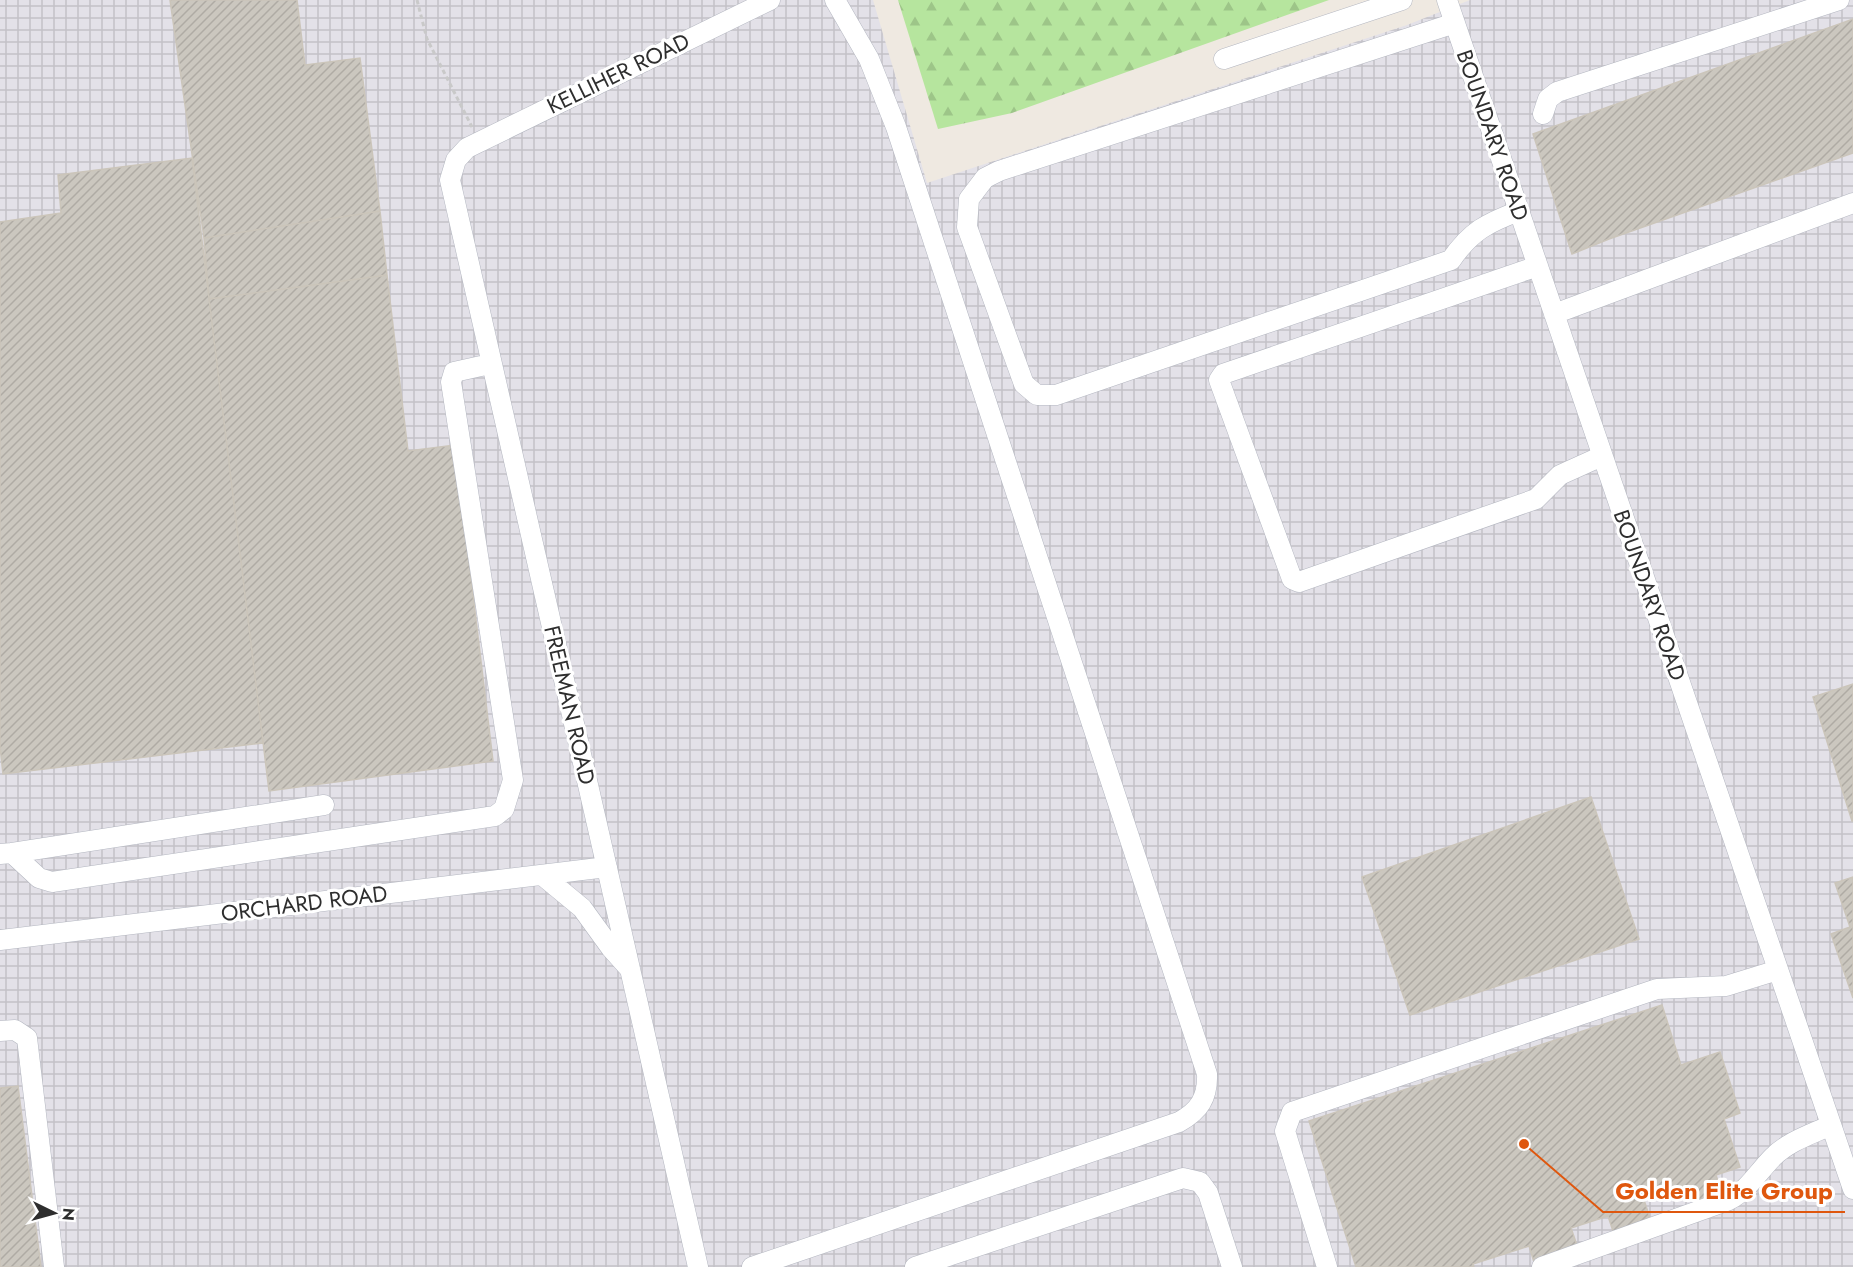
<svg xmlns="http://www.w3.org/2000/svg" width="1853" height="1267" viewBox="0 0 1853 1267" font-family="Jost,sans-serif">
	<defs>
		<pattern id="industrial-grid" width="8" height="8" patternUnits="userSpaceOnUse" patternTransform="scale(1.5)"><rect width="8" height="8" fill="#e3e1e8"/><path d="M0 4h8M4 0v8" fill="none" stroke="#c3c1c7"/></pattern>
		<pattern id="forest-firs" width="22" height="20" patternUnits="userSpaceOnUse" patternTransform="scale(1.5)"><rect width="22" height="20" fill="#b6e59e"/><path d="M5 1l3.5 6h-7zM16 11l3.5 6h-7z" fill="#9dc588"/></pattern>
		<pattern id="building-hatch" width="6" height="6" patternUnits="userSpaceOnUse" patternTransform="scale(1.5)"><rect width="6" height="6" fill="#cbc7bf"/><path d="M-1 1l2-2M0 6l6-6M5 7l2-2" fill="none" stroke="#afaba4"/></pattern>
	</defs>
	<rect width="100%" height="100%" fill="#efe9e1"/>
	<path fill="url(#industrial-grid)" d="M0,0H873L927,183L1407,25L1470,0H1853V1267H0Z"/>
	<path fill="url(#forest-firs)" d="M898,0H1329L1012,113L938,129Z"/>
	<path fill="url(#building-hatch)" stroke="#cbc5ba" stroke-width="1.5" d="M170,0H297L305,65L360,58L380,211L204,238Z
		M1853,19V153L1609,239L1572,254L1533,134Z
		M192,158L263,743L3,774L0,747V222L61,213L58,175Z
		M380,211L387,275L209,299L204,238Z
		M387,275L408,451L455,445L493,761L269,791L209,299Z
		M1853,684V821H1852L1813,697Z
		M1591,797L1639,939L1410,1015L1362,877Z
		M1853,877V998L1831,934L1850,927L1835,883Z
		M1662,1005L1681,1065L1720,1052L1740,1113L1724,1119L1740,1167L1716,1175L1722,1194L1696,1202L1690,1185L1644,1200L1652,1224L1615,1237L1608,1216L1571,1228L1579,1251L1535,1265L1529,1246L1473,1264L1474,1267H1356L1309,1121Z
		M18,1086L41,1267H0V1088Z"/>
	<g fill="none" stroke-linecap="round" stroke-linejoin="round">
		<g stroke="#b4b7c1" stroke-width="21">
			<path id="minor" d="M1447,0L1853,1189
				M1455,23L999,171L985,178L969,199L967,227L1024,384L1037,395H1056L1451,260C1471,231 1487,223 1519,211
				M1224,59L1402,0
				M1543,114L1548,99L1557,92L1839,0
				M1538,266L1223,374L1219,380L1292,579L1299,582L1536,499L1560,475L1602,456
				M1554,314L1853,203
				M12,853L324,805
				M0,854L12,853L39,878L52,882L495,816L504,809L513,780L451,382L454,372L490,364
				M542,875L582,908L611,948L628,967
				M0,940L607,867
				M0,1031L15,1030L27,1038L54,1267
				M698,1267L450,180L456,160L467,148L770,0
				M752,1267L1179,1122C1199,1111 1208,1098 1207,1074L896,127L869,59L835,0
				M915,1267L1183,1178L1200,1182L1208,1193L1232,1267
				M1327,1267L1285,1131L1292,1112L1657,989L1726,986L1778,970
				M1542,1267L1729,1200C1748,1190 1758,1172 1773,1157C1789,1141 1812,1134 1831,1125"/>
		</g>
		<path stroke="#c9c9c9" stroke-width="3" stroke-dasharray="4.5 3" stroke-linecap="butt" d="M417,0L427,39L472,127"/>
		<use href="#minor" stroke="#fff" stroke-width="20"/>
	</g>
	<g text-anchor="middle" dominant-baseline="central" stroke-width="6" stroke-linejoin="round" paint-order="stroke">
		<g font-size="22" fill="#2e2e2e" stroke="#fff">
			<text transform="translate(618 73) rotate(-26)">KELLIHER ROAD</text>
			<text transform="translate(1493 135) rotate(71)">BOUNDARY ROAD</text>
			<text transform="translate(1650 595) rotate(71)">BOUNDARY ROAD</text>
			<text transform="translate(570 705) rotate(77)">FREEMAN ROAD</text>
			<text transform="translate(304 903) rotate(-7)">ORCHARD ROAD</text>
		</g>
	</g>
	<path fill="none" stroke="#df570e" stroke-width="2" d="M1524 1144L1603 1212H1845"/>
	<circle fill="#df570e" stroke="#fff" stroke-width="2" cx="1524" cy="1144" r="6"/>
	<g font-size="24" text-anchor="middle" font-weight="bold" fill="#df570e" stroke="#fff" stroke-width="6" stroke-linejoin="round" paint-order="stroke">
		<text x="1724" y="1199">Golden Elite Group</text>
	</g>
	<g transform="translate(54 1213) rotate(95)" stroke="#ffffff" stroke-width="4.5" paint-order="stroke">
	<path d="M0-4.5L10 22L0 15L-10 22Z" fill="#2e2e2e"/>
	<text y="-9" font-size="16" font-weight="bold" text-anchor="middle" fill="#2e2e2e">N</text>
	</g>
</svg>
